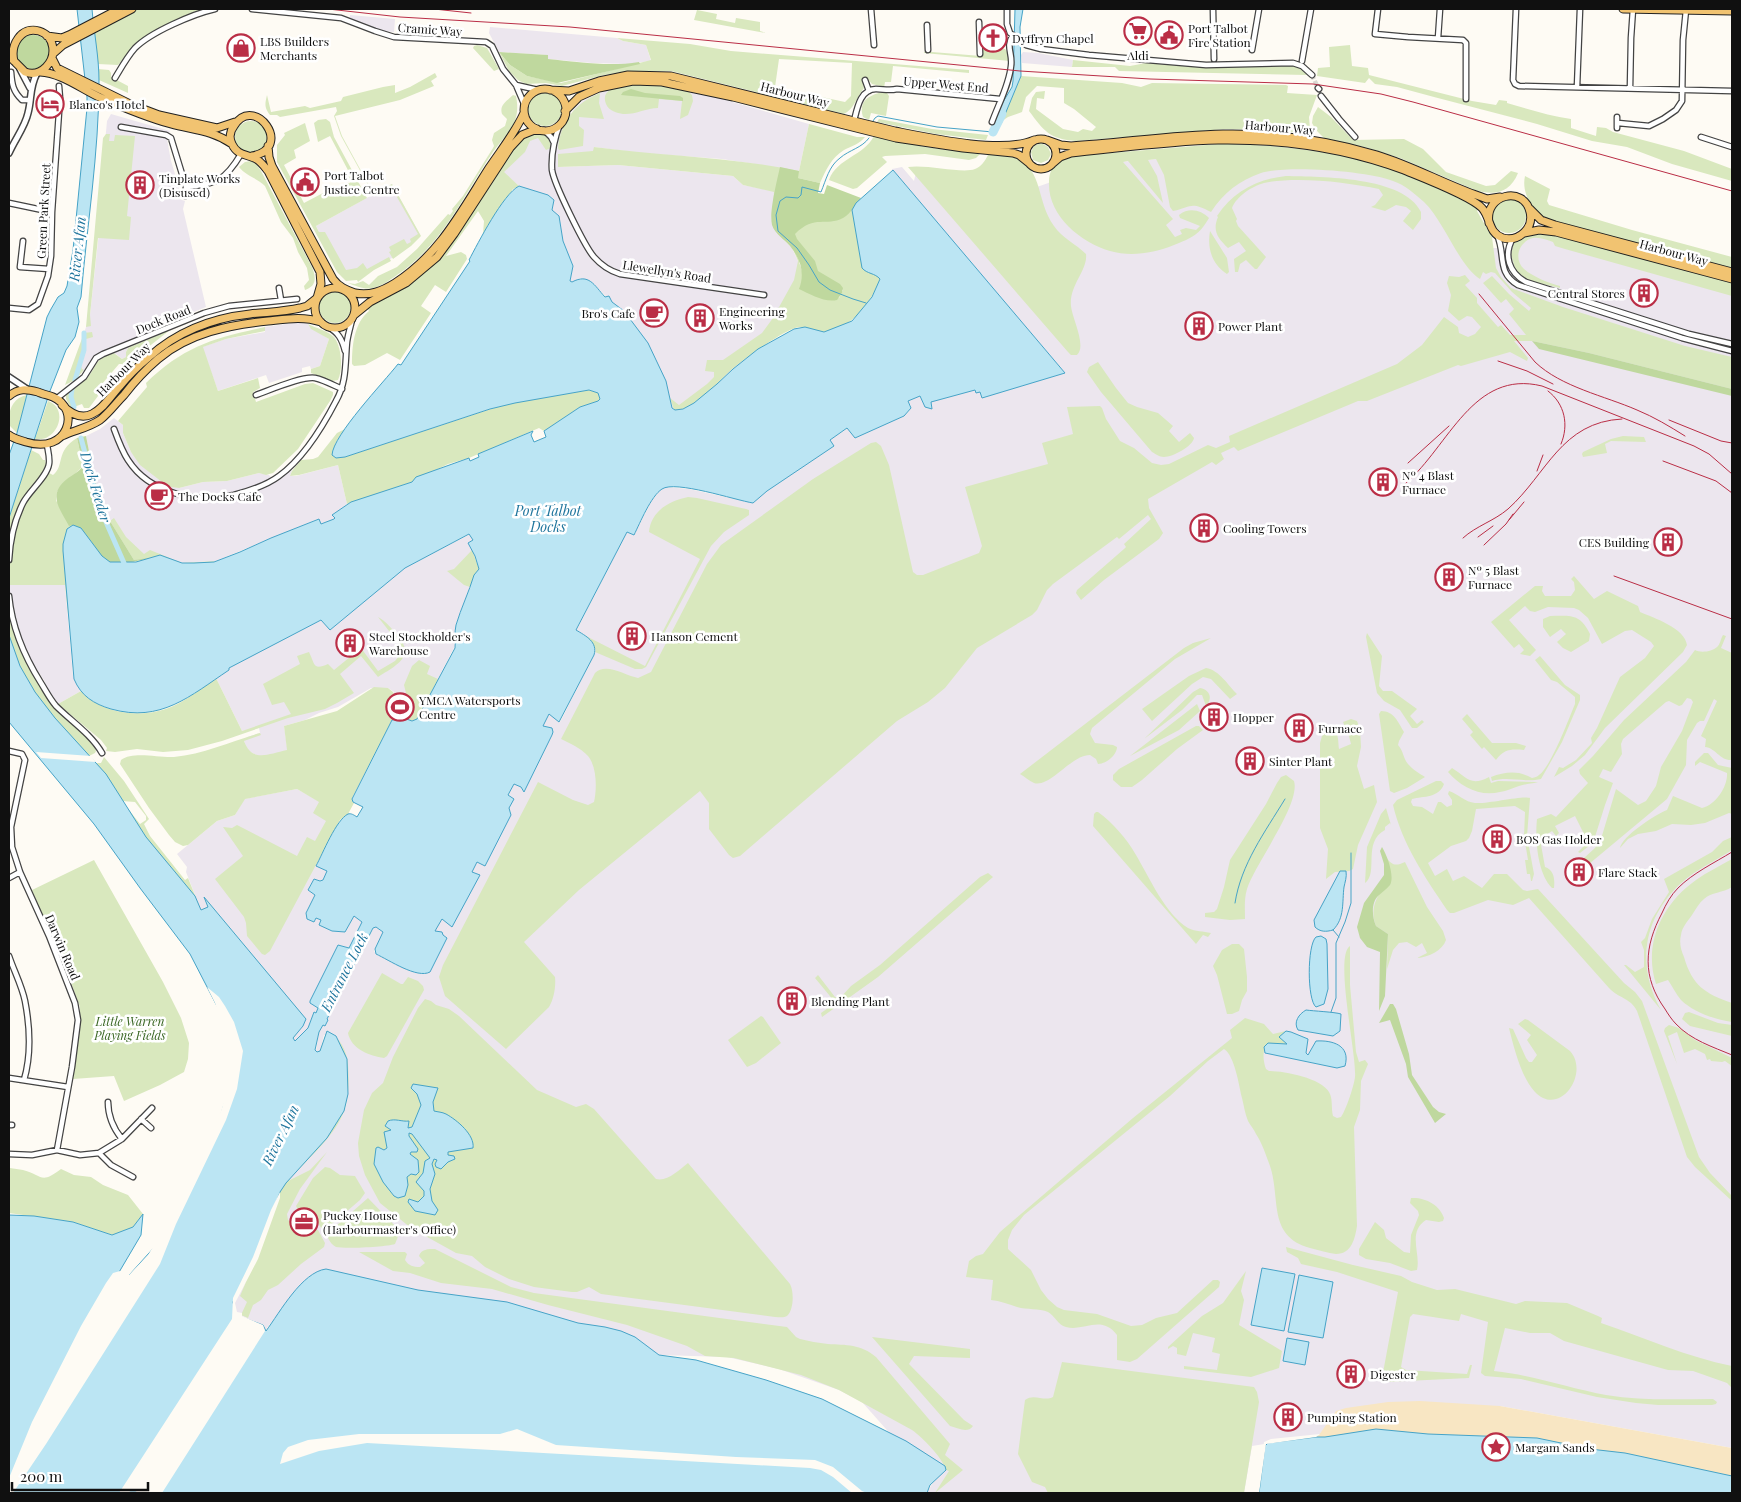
<svg xmlns="http://www.w3.org/2000/svg" width="1741" height="1502" viewBox="0 0 1741 1502" font-family="'Playfair Display',serif">
	<rect width="100%" height="100%" fill="#fefbf4"/>
	<path fill="#ece6ee" d="M350,15L395,19L394,32L382,31L350,18Z
		M490,27L617,38L623,41L646,45L651,61L627,64L592,63L548,59L547,55L499,52L489,33Z
		M1023,52L1038,53L1073,60L1072,67L1022,63L1021,55Z
		M653,83L701,93L809,124L799,171L722,159L640,153L594,147V151L558,167L618,165L733,176L743,185L774,191L776,232L792,248L802,270L758,349L733,369L704,395L672,408L666,381L659,369L611,301L592,283L580,278L573,282L570,281L573,266L563,241L559,216L552,211L553,206L547,195L519,186L503,172L514,148L538,133L543,134L549,138L559,139L562,130L574,109L584,100L614,87Z
		M111,114L170,131L167,139L171,161L179,187V199L185,201L183,209L206,307L164,324L161,334L128,348L126,352V357L122,359L116,354L112,353L99,359L90,374L79,369L85,337L84,333L90,315L100,223L98,219L107,121Z
		M1252,156L1354,169L1427,190L1487,248H1512L1514,242L1530,234L1579,242L1732,283V1448L1500,1406L1252,1446L1244,1493H927L933,1482L862,1402L839,1390L779,1369L727,1357L659,1355L294,1292L265,1331L236,1315L233,1302L286,1183L327,1138L341,1118L346,1106L348,1087L347,1059L338,1040L336,1036L324,1035L320,1051L318,1052L316,1051L319,1032L323,1025H325L328,1020L326,1019L374,927H376L383,932L374,951L376,954L420,974L430,972L447,938L435,931L441,919L447,922L479,875L472,872L477,862L485,865L511,812L509,809L508,796L514,784L521,787L524,792L552,735L553,732L543,726L549,714L560,722L594,655L595,652L584,635L576,631L627,532L634,535L651,502L659,491L665,487L689,489L753,503L767,491L834,446L830,440L848,428L855,438L904,416L909,411L911,406L908,401L920,396L926,407L932,409L930,402L975,390L980,392L982,398L1065,373L893,170L892,171V169L902,167L914,181L917,168L1031,189L1057,180L1080,165L1156,159Z
		M392,184L420,235L401,252L392,258L353,277L337,266L316,226Z
		M300,322L308,324L310,327L329,339L320,366L311,369L310,366L302,368V372L269,383L266,375L218,391L202,347L226,339L265,332V327Z
		M114,418L123,425V433L131,452L169,486L179,488L203,482L227,481L259,473L269,475L273,480L290,467L292,471L290,476H296L338,465L347,504L333,515L335,518L334,519L321,524L318,519L216,561L182,563L160,555L134,560L110,521L105,508L95,481L86,436L100,429Z
		M470,534L473,540L468,543L475,556L474,575L456,624L454,639L455,646L418,717L404,718L392,720L395,696L394,692L388,688H371L338,707L319,713L305,720L284,726L291,774L247,750L244,741L247,737L260,733L259,728L242,731L216,678L229,670L228,668L321,620L330,630L405,568Z
		M9,585H65L73,676L81,691L58,704L45,687V682L40,674L37,673L24,646L9,596Z
		M297,789L342,814L317,866L328,872L322,881L314,879L308,889L315,895L306,913L314,922L316,918L321,920L319,925L333,931L345,932L354,916L362,922L349,948L339,945L318,1008L308,1028L295,1041L293,1038L303,1026L266,971L206,899L209,907L201,910L186,872L187,867L177,854L217,821L235,815L244,799Z"/>
	<path fill="#d9e8be" fill-rule="evenodd" d="M138,9H205L133,48L118,65L98,64L94,33Z
		M697,10L717,14L716,19L735,23L736,18L760,22V31L766,33L694,20Z
		M617,38L690,44L731,51L969,70V73L893,66L891,82H885L884,88L881,86L872,84L866,77L862,79L864,88C857,97 853,110 844,114L671,71L623,72L604,75L562,86L546,83L526,84L518,80L509,71L499,52L510,65L527,76L561,83L651,60L646,45L623,41ZM779,59L852,63L851,96L845,102L775,87Z
		M477,45L487,48L499,69L494,71L473,48L474,46Z
		M1350,45L1352,66L1368,68L1369,75L1472,101L1496,105L1499,100L1507,101V103C1528,109 1550,116 1571,119V128L1596,136L1597,127L1606,128L1613,132L1684,151L1732,169V181L1672,164L1627,147L1592,141L1537,124L1434,97L1397,87L1375,84L1369,78L1365,83L1317,76L1318,68L1330,67L1329,47Z
		M982,48L1005,49L1010,56V61L924,53V52H932L981,56Z
		M1073,60L1130,66L1146,63L1193,67L1290,65L1299,67L1307,75L1119,71L1115,67H1072Z
		M98,69L109,70L111,73V77L128,86V93L99,80Z
		M435,73L437,77L431,81L434,86L400,100L335,116L342,136L371,189C378,194 385,187 392,184L421,236L411,246L393,259L389,252L391,251L389,247L404,239L407,244L411,242L410,239L418,234L394,192L388,191L376,196L373,194L341,136L334,116L337,111L336,107L280,117L277,115H270C264,107 265,104 267,95L271,112L305,106L310,108L341,101L343,97L383,87L395,85V93L410,87Z
		M1021,76L1122,83L1141,87L1152,83L1286,85L1288,86L1287,93L1317,95L1309,117L1310,129L1308,133L1268,130L1226,129L1076,141C1049,139 1044,131 1029,111L1032,98L1036,92L1045,91L1044,99L1037,98L1036,109L1063,129L1078,132L1083,129L1092,131L1096,127L1074,109L1064,103V88L1037,86L1026,97L1022,112L1008,117L1002,121Z
		M653,83L686,89L692,95L693,101L688,115L680,119L682,101L659,99L658,108C646,108 635,115 623,114C617,113 609,111 606,104C597,82 641,84 653,83Z
		M883,92L887,93L889,96L886,116L871,113L869,120L863,117C858,101 869,95 883,92Z
		M528 109a17 17 0 1 1 34 0a17 17 0 1 1-34 0Z
		M600,93L599,103L604,119L579,117V126L584,130L583,146L559,150L558,148C561,121 575,103 600,93Z
		M513,95L516,96C522,125 505,134 491,155C462,198 442,245 397,275C390,280 382,286 373,288C365,290 356,286 348,283L355,284L363,281L369,285L378,276L397,267L417,249L448,214L450,215L453,211L452,209L463,196L493,148L494,146L492,140L494,133L505,126L507,119L502,114C499,105 507,101 513,95Z
		M1318,107L1331,117L1353,140L1404,139L1423,149L1446,172L1486,186L1495,185L1511,171L1518,173C1510,193 1494,196 1475,190L1400,158L1368,148L1324,138L1316,130L1312,123L1313,116Z
		M326,119L330,122L334,137L367,198L316,226L319,232H325L346,270L357,268L363,263L367,269L389,257L391,261L374,270L358,282L357,280L346,281L337,272L277,162V145L285,135L284,133L305,123L310,141L294,150L296,158L284,165L304,203L323,193L326,197L351,182L347,176L350,174L330,136L318,142L314,123L318,120Z
		M879,119L932,129L988,135L986,140L936,134L877,122Z
		M235 137a16 16 0 1 1 32 0a16 16 0 1 1-32 0Z
		M809,124L857,137H865C859,144 852,146 844,150C831,158 826,170 820,183L798,178L794,193L861,198L853,207L876,275L879,277L880,281C869,304 851,330 823,332C815,332 809,326 800,327C789,328 770,342 760,348C750,355 741,362 732,369C719,381 692,412 674,410L670,398L679,405L707,384L714,377V372L705,371L707,360H723L762,333L773,318L794,280L798,261L792,247L776,232L772,223L774,192L743,185L733,176L618,165L558,167V154L593,151L594,147C662,156 731,157 799,171ZM799,262L843,290L839,298L802,282L803,274Z
		M535,133L543,134L549,138L551,148L546,150L538,138L530,141L525,152L504,172L519,186L513,189L483,234L484,221L478,211L446,256L461,252L466,255L467,259L446,292L435,285L421,306L431,313L400,360L387,353L365,365L354,366L352,364C352,346 354,323 369,311L367,307L397,292L419,276L514,148L522,139Z
		M106,134H110L109,141H114L115,135L135,136L127,216L131,217L129,240L98,238L90,315L91,326L86,327L103,138Z
		M874,136L925,147L980,154L976,158L969,160L925,154L885,156L882,157L887,162L857,188L853,189L829,180C837,158 864,156 874,136Z
		M1041,143L1048,147L1051,154L1048,160L1041,163L1033,160L1031,152L1034,146Z
		M1219,144C1306,144 1403,160 1478,208L1477,211L1492,237L1496,268L1501,277L1511,288L1563,307L1685,346L1732,357V389L1589,353L1532,341H1514L1528,358L1527,361L1510,352L1461,366L1458,365L1367,401H1358L1238,451L1234,447L1221,453L1224,459L1216,465L1212,462L1148,499L1149,508L1163,533L1159,539L1104,580L1081,600L1076,593L1077,590L1124,549L1126,547L1124,544L1151,519L1148,515L1119,539L1117,537L1053,584L1047,590L1037,610L1032,615L977,648L945,688L928,702L897,721L740,856L733,858L729,855L709,829V803L700,791L579,890L524,942L555,977C556,986 554,999 549,1007L506,1049L445,996L439,977L443,965L538,782L573,800L588,805L594,802C597,789 597,767 588,756C581,748 569,743 561,739L595,673C606,662 626,676 638,678L651,672L707,564L721,545L813,479L871,443L876,442L881,446L889,465L913,572L917,575H923L979,553L982,546L965,487L1048,464L1042,443L1073,434L1067,407L1100,406L1102,408L1106,419L1120,441L1134,448L1152,463L1161,465L1169,464L1208,445L1216,448L1230,442L1229,436L1397,364L1422,345L1444,317L1458,327L1459,333L1468,337L1475,334L1481,327L1472,317L1467,316L1459,321L1448,311L1451,295L1447,283L1449,276L1459,277L1465,275L1470,281L1465,285L1477,298V303L1498,327L1501,325L1510,335H1526L1509,314L1514,309L1506,299L1501,303L1483,283L1492,276L1509,294L1529,311L1531,308L1512,292L1495,273L1491,272L1486,274L1483,272L1480,279C1459,266 1444,221 1424,202C1415,194 1405,185 1393,181C1367,171 1288,165 1261,173C1240,180 1223,193 1211,212C1190,201 1192,207 1173,211L1170,207L1164,175L1156,159L1148,160L1157,176L1163,203L1128,161L1123,162L1173,219L1166,225L1175,237L1182,234L1180,230L1186,228L1196,230L1200,226L1180,218L1179,215C1189,207 1201,210 1209,218C1199,235 1192,238 1174,245C1154,253 1131,257 1110,251C1080,242 1047,215 1049,181C1049,173 1053,165 1059,161C1064,158 1069,157 1074,156Z
		M1000,154C1047,161 1033,197 1054,226C1062,238 1076,244 1086,254C1088,270 1069,285 1071,306C1072,318 1087,346 1077,355H1071L1068,352L908,167C927,164 962,174 975,169C981,167 985,161 988,155Z
		M251,161L256,164L261,171L312,267C316,277 317,286 305,290L304,286L309,280L307,268L298,252L293,238L281,222L265,186C257,178 246,176 239,167L245,162Z
		M1286,176C1321,177 1404,176 1421,212V219L1413,230L1403,221L1411,211L1406,207L1396,205L1385,211L1371,207L1375,205L1383,195L1379,189C1347,182 1296,176 1264,183C1252,186 1236,197 1232,208L1237,219L1236,221L1238,226L1266,257L1257,269H1255L1246,260L1240,264L1238,272H1235L1234,259L1246,251L1239,242L1228,248C1218,238 1212,231 1218,217L1217,216C1233,192 1257,179 1286,176Z
		M1525,176L1550,189L1547,201L1549,205L1632,230L1732,257V269L1549,220C1533,212 1521,194 1525,176Z
		M1492 216a17 17 0 1 1 34 0a17 17 0 1 1-34 0Z
		M1210,231L1227,258L1229,272L1227,274C1212,264 1207,249 1210,231Z
		M1530,234H1545L1570,239L1732,283V296L1565,249L1555,246L1553,242C1547,240 1540,237 1533,238C1519,241 1513,259 1524,269C1533,277 1549,283 1560,286V288L1529,281L1516,271L1511,255L1514,242Z
		M319 307a16 16 0 1 1 32 0a16 16 0 1 1-32 0Z
		M308,324C316,328 328,331 334,337C342,347 343,370 338,380L332,381L311,373V369L320,366L329,339L311,329Z
		M265,327V331L226,339L203,347L218,391L258,378L260,388L253,392L256,402L305,384L313,383L333,392V395L330,401L298,449L273,473L266,475L259,473L227,481L203,482L179,488L171,487L162,482L140,465L131,452L123,433V425L118,421L147,387L146,383C184,346 214,338 265,327Z
		M170,330L147,348L104,395L101,393L123,367L122,364H119L96,391L98,396L89,408H84L82,404L71,408L66,399V394C72,388 79,385 85,380C98,368 92,359 114,353L122,359L126,357V352L128,348Z
		M92,332L93,337L86,339L81,366L82,369L84,370L75,380L65,385L84,333Z
		M1098,362L1116,388L1128,403L1137,407L1158,413L1173,426L1169,431L1179,442L1190,433L1194,438C1193,446 1173,457 1164,457C1159,457 1156,454 1152,452L1101,392L1087,372L1089,367Z
		M589,390L598,393L600,399L598,401L580,407L544,431L539,428L469,458L448,464L412,482L347,504L338,465L299,475L290,476L292,471L301,460L313,459L318,457L337,433L345,429L335,444L345,457L506,404Z
		M27,395L17,433L10,426C7,412 12,398 27,395Z
		M48,401C70,409 57,443 35,439Z
		M1623,436L1644,437L1646,442L1611,441L1605,444L1607,453L1583,457L1582,454L1583,452L1611,439Z
		M77,438L83,466L57,492L56,501L135,562L145,559L134,560L110,521L114,518L126,537L144,554L150,550L182,563L216,561L68,614L65,585H9V518L31,450L39,454L43,460H45L46,464L43,470L53,475C65,466 55,451 77,438Z
		M688,497L697,498L746,509L749,510V515L724,532L711,546L646,667L642,669H635L595,652L596,650L584,635L645,666L700,559L649,532C651,511 669,501 688,497Z
		M472,550L479,569L475,574L470,587L464,585L447,571L454,569Z
		M1574,576L1594,599L1607,591L1638,606L1640,612C1654,618 1685,628 1687,645L1683,652L1605,728L1585,755L1572,766L1554,777L1559,767L1563,768L1576,760L1592,743L1591,738L1597,728L1620,677L1645,658L1654,646L1651,642L1632,630L1625,631L1602,644L1588,618L1579,610L1574,608L1548,607L1535,612L1530,611L1525,606L1509,620L1536,650L1530,656L1520,654L1524,650L1519,644L1514,648L1491,622L1535,586H1543L1542,591L1545,596H1571L1575,590L1574,582L1571,579Z
		M9,596L20,643L52,702L93,741L96,751L95,753L89,756L96,763H101L104,757L124,781L149,819L144,824L150,836L185,880L188,878L201,910L208,907L204,897L306,1019L293,1039L9,703ZM122,801L135,802L146,816V820L140,824Z
		M1550,616C1570,616 1580,613 1590,634L1589,641L1571,652L1563,648L1557,642L1566,634L1561,629L1550,637L1543,627V619Z
		M378,617C386,621 392,629 398,636C416,657 395,666 378,677L361,656L340,674L354,693L337,703L325,709L288,718L222,741L188,750L163,752L137,749L115,752L106,751L107,748L101,740L58,704L81,691C101,714 143,719 171,707C187,700 202,688 216,678L242,731L291,714L284,702L272,705L263,684L300,664L297,656L309,652C315,664 313,671 328,664L334,670L361,648L378,671L395,661L404,650Z
		M1367,633L1382,656L1379,686L1383,691H1392L1417,709L1410,716L1417,724L1422,720L1424,722L1417,728H1412L1400,710L1384,701L1377,693L1366,637Z
		M1723,635L1726,636L1721,648L1732,653V760C1720,761 1716,748 1705,747L1706,739L1701,736L1717,701L1714,699L1704,721H1700L1697,723L1687,740L1686,765L1667,799L1589,864L1584,858L1595,848L1601,839L1616,789L1638,805L1646,801L1656,786L1661,767L1682,731L1693,702L1691,699L1687,698L1682,705L1679,706L1669,701L1666,702L1623,739L1621,744L1622,754L1611,772L1603,769L1599,777L1613,783L1605,805L1594,840L1589,846L1580,853L1578,852L1588,842L1575,816L1555,826L1559,833L1556,836L1552,831L1540,839L1545,867C1554,870 1555,879 1554,888H1552C1537,873 1535,838 1537,819L1551,814L1556,817L1588,783L1580,774L1579,770L1593,756L1624,720L1686,662L1695,650C1700,653 1712,652 1717,647C1720,645 1721,638 1723,635Z
		M1211,638L1175,659L1092,728L1090,734L1095,743L1113,745L1117,747C1117,755 1106,764 1098,764L1096,759L1090,755C1071,755 1050,788 1034,783C1029,781 1024,776 1020,774L1184,648L1193,643Z
		M1540,656L1565,685L1580,695V700L1562,742L1541,779C1525,783 1508,776 1492,781L1491,777C1505,772 1518,770 1532,778C1535,777 1537,777 1539,775C1551,767 1569,718 1575,704V697L1557,682L1551,680L1535,660Z
		M419,660L430,666L427,674L438,679L417,719L411,721L404,718L408,701L404,685L412,666Z
		M1206,668C1219,670 1228,685 1237,694L1230,699L1211,679L1203,677L1192,684L1152,721L1142,709L1189,676Z
		M374,687L388,688L393,692L395,696L392,720L352,798V801L354,803L348,814L340,820L270,951L265,955L262,954L247,936L246,923L244,917L215,879L243,856L223,827L232,828L237,825L297,856L307,837L315,841L326,821L313,813L319,802L297,789L245,799L235,815L217,821L188,845L183,846L175,842L169,835L149,808L120,764L121,760C133,751 159,758 174,757C204,754 232,741 260,733L261,735L244,741C252,763 268,754 287,750L284,726L337,711Z
		M1200,688C1210,690 1213,698 1206,706L1202,695H1197L1182,710L1144,739L1193,692Z
		M1197,704L1200,711L1179,730L1130,756Z
		M1381,711C1394,711 1398,722 1404,732L1399,741L1398,745C1404,752 1403,758 1408,764C1413,770 1419,773 1425,777L1407,788L1394,793L1390,791L1379,714Z
		M1467,714L1492,743H1516L1526,746L1524,750C1511,749 1504,749 1496,760L1484,747L1482,749L1470,735L1473,732L1462,719Z
		M1351,719L1357,721L1360,729L1361,747L1357,766L1364,789L1374,785L1377,802L1358,845L1353,869L1349,871L1335,872L1326,879L1328,849L1320,828V743L1322,736L1328,727C1339,728 1338,740 1339,749L1351,744L1349,736L1343,722Z
		M1196,726H1199L1203,730L1177,749L1142,780L1132,787H1121L1113,780V775L1119,769Z
		M1704,753H1708L1718,765L1732,768V814L1729,813L1705,823L1691,825L1672,824L1656,831L1638,834L1628,839L1620,848C1622,836 1655,815 1667,810L1673,796L1702,808C1716,805 1728,786 1727,773L1700,762L1695,766V762Z
		M1452,768C1467,777 1470,787 1489,777L1491,783L1498,781L1538,782C1531,784 1525,784 1519,786C1512,788 1507,791 1500,792C1480,797 1461,787 1448,772Z
		M1286,775L1294,781C1301,804 1255,864 1247,889C1244,899 1245,909 1245,919L1230,920L1205,917V913L1214,912L1217,909L1224,887L1230,860L1266,804L1277,783L1281,777Z
		M1436,781H1441L1444,784C1439,798 1424,796 1412,799L1411,802L1413,806L1422,807L1433,814L1438,802H1441L1447,807L1452,805V800L1448,794L1449,791C1458,794 1465,802 1475,803C1488,804 1523,795 1530,798L1527,836L1534,874L1532,881H1531L1530,874H1527L1525,860H1528L1524,836L1525,812L1515,806L1476,809L1472,831L1469,838L1466,841L1451,846L1428,863L1435,876L1447,869L1453,881L1464,876L1482,888L1494,874H1507L1523,890L1527,891L1538,889L1624,983L1635,992L1642,1001L1699,1157L1710,1173L1732,1196V1201L1695,1167L1687,1157L1637,1011C1631,998 1618,998 1609,988L1529,898L1513,905L1488,900L1454,913H1450L1447,910C1425,877 1402,844 1393,805L1397,800Z
		M1386,808L1391,825L1390,823L1385,827V830C1362,842 1379,873 1365,883L1367,847L1381,814Z
		M1096,812H1098C1113,823 1127,839 1136,855C1149,877 1166,915 1188,928C1196,932 1203,931 1211,933L1208,937L1203,935L1196,944L1093,826L1094,814Z
		M1732,837V850C1715,861 1695,870 1680,884C1643,919 1636,966 1661,1010L1624,965H1626L1635,972L1644,967V950L1641,942L1645,938L1652,919L1669,892L1664,879L1712,852L1723,841Z
		M1386,857C1392,866 1396,866 1405,862L1427,907L1443,931L1446,940C1442,951 1429,957 1417,958L1427,953L1422,943L1416,947L1407,942L1399,943L1393,950L1387,969L1388,934L1376,926C1368,905 1380,893 1391,876Z
		M1732,859V887C1723,893 1711,892 1704,899C1699,903 1696,909 1692,915C1688,921 1682,927 1681,935C1679,943 1681,950 1684,957C1692,985 1705,994 1732,1003V1022C1716,1020 1693,1012 1681,1000C1676,994 1672,986 1668,980L1656,984C1643,944 1662,904 1696,880C1707,872 1720,866 1732,859Z
		M94,860L163,982L181,1018L189,1043L188,1059L184,1072L160,1085L124,1101L114,1076L73,1079L76,1059L80,1007L68,974L32,890Z
		M988,873L993,877L878,977L822,1017L821,1013L831,1006L834,1001L815,978L818,975L835,997L840,998L851,986L880,965L980,877Z
		M1232,944H1239L1244,949L1247,977V991L1242,1000L1239,1011L1232,1014H1227L1217,975L1213,966L1222,950Z
		M1350,946V985L1356,1052L1359,1062L1365,1060L1368,1064L1361,1081L1360,1110L1354,1127L1357,1226C1355,1238 1352,1254 1336,1254C1328,1253 1319,1250 1310,1248C1267,1236 1281,1199 1270,1166C1266,1155 1262,1143 1256,1134C1254,1129 1250,1125 1248,1121C1245,1114 1244,1106 1242,1098C1239,1086 1235,1056 1224,1049L1208,1061L1170,1096L1024,1215L1012,1230L1008,1240V1249L1031,1270L1041,1290L1048,1299L1057,1307L1064,1310L1097,1314L1131,1326L1142,1325L1156,1318L1177,1313L1213,1280H1218L1220,1282L1219,1287L1137,1359L1130,1362L1117,1360V1335C1101,1314 1084,1332 1066,1327C1058,1325 1055,1316 1048,1312C1039,1308 1027,1310 1017,1307C1008,1304 1000,1301 991,1300L993,1280L966,1277L969,1261L976,1256L983,1254L1000,1232L1133,1118L1232,1038L1230,1030L1245,1018L1264,1024L1273,1034L1286,1031L1279,1037L1287,1044H1267C1262,1050 1263,1061 1266,1069L1269,1071C1284,1071 1321,1078 1329,1092C1333,1098 1331,1108 1333,1116L1337,1118L1341,1117C1346,1110 1354,1086 1355,1077C1357,1055 1334,956 1350,946Z
		M382,973L401,984H403L408,977L418,981L423,986L424,990L387,1056L384,1058C370,1056 351,1049 348,1033Z
		M425,999L431,1001L436,1005L449,1009L459,1016L537,1090L576,1107L586,1104L594,1109L656,1179C667,1182 679,1170 688,1163L790,1284C794,1291 794,1310 787,1316C784,1318 779,1317 775,1317L601,1294L589,1287L577,1292H572L534,1287L509,1279L485,1267L472,1256L456,1253L411,1228L380,1203L365,1175L359,1156L358,1143L364,1110L372,1093L383,1083L393,1057L418,1008Z
		M1689,1012L1718,1023L1732,1025V1036L1690,1026L1682,1019L1685,1013Z
		M761,1016L763,1017L781,1043L756,1063L747,1067L728,1040Z
		M1525,1019L1528,1020L1570,1051C1590,1073 1560,1118 1535,1092C1521,1077 1514,1048 1509,1028L1513,1029L1526,1058L1529,1062H1532L1537,1055L1527,1040L1531,1035L1518,1024Z
		M1669,1025L1679,1028L1695,1040L1730,1057L1732,1058V1066L1725,1061L1722,1062L1711,1061L1710,1059L1707,1060L1705,1054L1695,1049L1684,1053L1677,1032L1668,1036L1677,1064L1664,1031L1665,1028Z
		M327,1031C340,1037 347,1051 348,1065C349,1080 349,1094 345,1108C338,1134 306,1160 288,1181L310,1170L327,1152L300,1189L287,1214L288,1220L291,1222L318,1230L325,1243L324,1247L301,1264L278,1285L268,1290L261,1300L253,1305L248,1318L241,1315L247,1302L240,1296L246,1282L110,1493L317,1052L320,1051Z
		M325,1167L330,1168L340,1175L355,1176L365,1193L360,1200L325,1230L322,1229L312,1214V1211L300,1208L299,1212L296,1206L313,1178Z
		M10,1168C14,1169 19,1169 23,1170C43,1175 40,1185 61,1169L74,1175L91,1177L103,1185L128,1195L143,1214L133,1227L122,1234L112,1235L73,1222L9,1213V1169Z
		M368,1198L398,1229L399,1234L395,1244C386,1247 345,1249 336,1247C332,1245 330,1242 328,1238L329,1232Z
		M1411,1198C1425,1197 1440,1205 1444,1218L1443,1221L1439,1222L1426,1220C1407,1232 1421,1254 1417,1270L1411,1271L1390,1263L1366,1259L1359,1255V1249L1375,1222L1384,1230L1386,1238L1404,1252L1410,1253L1411,1235L1419,1215L1418,1211L1410,1203Z
		M1286,1247L1353,1265L1401,1276L1412,1282L1437,1290L1455,1289L1516,1304L1525,1301L1567,1303L1598,1316L1602,1318L1601,1323C1645,1338 1687,1357 1732,1366V1388L1727,1383L1693,1371L1668,1370L1564,1341L1550,1333H1530L1505,1328L1494,1371C1533,1375 1568,1388 1606,1395C1642,1401 1677,1399 1713,1399L1717,1402L1716,1404L1712,1405H1658L1636,1403L1597,1397L1521,1379L1485,1376L1481,1373L1488,1322L1461,1314L1459,1321L1413,1314L1410,1317L1401,1367L1406,1370L1467,1374L1470,1365H1472L1469,1378L1385,1382L1382,1378L1398,1292L1337,1272L1301,1264L1298,1258L1287,1252Z
		M435,1249L511,1287L534,1293L787,1327L796,1337L800,1339C809,1341 818,1343 828,1344C846,1345 861,1344 876,1357L950,1444L945,1455L963,1470L935,1493L949,1471L946,1470C942,1457 923,1438 912,1430L839,1390L801,1375L734,1358L705,1356L687,1346L627,1325L548,1305L492,1289L441,1283L410,1273L393,1271L359,1252H405L407,1254L405,1260C409,1266 413,1267 420,1267L425,1263L419,1256C421,1249 428,1249 435,1249Z
		M1246,1271L1241,1291L1244,1300L1239,1325L1282,1351L1279,1368L1251,1377L1184,1369V1366L1217,1370L1220,1354L1212,1352L1215,1338L1193,1333L1186,1356L1177,1354V1348L1173,1346L1168,1349V1347L1202,1316L1223,1303Z
		M872,1337L970,1349V1358L914,1356L909,1364L964,1420L973,1426C967,1434 959,1428 950,1426Z
		M1062,1362L1254,1387L1257,1392L1259,1402L1244,1493H1048L1045,1487L1032,1482L1018,1454L1025,1400C1034,1393 1044,1402 1053,1397Z"/>
	<path fill="#bfd89e" d="M16 52a17 17 0 1 1 34 0a17 17 0 1 1-34 0Z
		M499,52L548,55V59C578,62 609,67 639,62L640,64L557,83L527,76L510,65Z
		M631,89L645,93L680,96L683,98V101L621,95L623,92Z
		M780,167L799,171L798,178L820,183L818,193L824,194L827,185L861,198C854,205 852,213 843,218C826,227 815,214 795,234L797,239L815,261L818,271L840,284L843,288L842,293L837,300C825,303 810,294 799,289C805,274 801,259 790,246C784,239 775,234 772,225C769,212 777,181 780,167Z
		M1532,341L1589,353L1732,389V396L1539,349Z
		M86,436L95,481L105,508L110,521L134,560L149,558C138,561 115,567 106,560C99,555 95,547 91,541C85,533 82,528 73,525L69,526C60,509 47,495 67,479C72,475 79,472 83,466L77,438Z
		M1382,847C1387,855 1395,876 1390,885C1387,889 1382,892 1378,896C1371,903 1372,917 1376,926L1388,934L1385,996L1379,1011L1380,952L1367,947L1360,938L1357,927L1364,903L1384,875V864L1380,851Z
		M1390,1004H1393L1396,1009L1409,1054L1412,1075L1433,1107L1439,1112L1446,1114L1435,1123L1408,1077L1406,1064L1390,1020L1379,1023Z"/>
	<path fill="#f8e6c3" d="M1420,1401L1500,1406L1732,1448V1493H1259L1294,1440L1319,1435L1336,1411L1346,1408L1388,1402Z"/>
	<path fill="#bbe5f3" stroke="#46a3c7" d="M77,9H92C94,33 99,57 99,81C99,153 87,225 81,297L77,308L79,322L75,337L66,350L50,391L9,518V455L17,433L47,317L51,309L58,297L64,293L67,286L73,250L87,108V97Z
		M1015,9H1023L1020,27L1021,76L1001,124L994,121L1003,102L1012,87L1013,81Z
		M893,170L1065,373L982,398L980,392L976,393L975,390L931,402L932,409L925,407L920,396L908,401L911,408L904,416L855,438L847,428L830,440L834,446L767,491L753,503C735,500 675,480 662,489C651,496 640,523 634,535L627,532L576,630C586,636 598,642 594,655L559,722L549,714L543,726L552,728L553,732L552,735L524,792L521,787L514,784L508,795L514,799L509,808L511,815L485,866L477,862L472,872L480,875L452,927L442,919L435,931L442,932L443,935L447,938L430,972C417,979 389,960 376,954L375,949L383,932L376,927L373,928L327,1019L328,1020L325,1026L323,1025L319,1032L315,1050L317,1052L320,1051L327,1031L336,1036L347,1059L348,1094L344,1111L327,1138L286,1183L280,1192L260,1246L233,1302L236,1315L263,1325L266,1331C280,1312 302,1272 326,1269L418,1290L507,1302L578,1323L605,1327L621,1331L635,1337L659,1355L696,1360L766,1380L822,1399L906,1441L945,1466L946,1470L930,1485L927,1493H9V1215L34,1216L73,1222L112,1235L133,1227L143,1214L141,1235L105,1296L122,1283L158,1243L215,1133L232,1079L231,1047L221,1014L190,954L140,888L94,824L9,722V635L20,666L35,692L55,718L106,774L146,837L195,896L201,910L208,907L204,897L306,1019L303,1026L293,1038L295,1041L308,1028L314,1012L316,1013L318,1008L310,1003V1001L338,945L349,948L362,922L354,916L345,932L332,931L319,925L321,920L316,918L314,922L307,919L306,913L315,895L308,890L314,879L320,881L323,880L327,871L316,866C323,853 336,820 348,814C351,813 354,815 357,817L363,807L353,802L352,799L392,720L404,718L412,721L417,719L455,648C456,640 454,633 456,625C461,608 469,592 474,575L479,569L475,556L468,543L473,540L469,534L405,568L330,630L321,620L229,668V670C190,696 161,723 111,709C94,704 81,696 74,679L63,551V544L67,529L73,525L81,528L102,556L110,562H136L160,555L182,563H194L214,562L240,552L271,538L319,519L321,524L334,519L335,518L332,515L351,502L412,482L416,477L469,458L470,461L479,457L478,454L533,431L531,435L534,442L546,437L544,431L580,407L598,401L600,399L598,393L589,390L515,403L490,409L345,457L336,458L332,455C333,435 384,382 398,364L401,365L470,261L469,260C478,243 503,194 519,186L548,195L554,200L552,210L559,216L563,241L573,266L570,281L572,282C589,273 594,285 605,297L609,296L612,302L624,311L648,343L666,381L672,408L675,410L683,409L694,403L717,384L733,369L758,349L794,329L805,327L824,332L852,321L872,297L880,279C875,273 867,274 862,268L852,210L856,203Z
		M1340,871H1346C1347,877 1345,882 1344,887C1342,902 1345,918 1333,930C1326,932 1320,932 1315,927L1314,920Z
		M1321,936L1326,939L1327,944L1328,989L1324,1004L1316,1007C1307,1000 1307,945 1316,937Z
		M1306,1010C1313,1011 1335,1012 1341,1014L1340,1031L1333,1036L1298,1030C1293,1022 1299,1014 1306,1010Z
		M1286,1031L1291,1032L1308,1039L1306,1053L1308,1055L1316,1041C1332,1040 1351,1045 1345,1066L1337,1068L1265,1053L1264,1047L1268,1043L1287,1044L1279,1037Z
		M413,1084L438,1088L433,1102L434,1111C438,1112 442,1112 446,1114C457,1120 475,1135 473,1148L448,1152V1155L454,1156L455,1159L448,1162L441,1169L436,1167L435,1164L437,1160L434,1159L432,1164L435,1174L430,1189L432,1201L438,1210L435,1215L415,1211L408,1202L409,1199L418,1202L424,1196V1191L416,1182L423,1173L425,1161L430,1158L412,1134L409,1133V1136L418,1149L417,1152H411L410,1154L418,1160L419,1172L416,1175L411,1174L407,1177L408,1185L405,1196L398,1198L394,1196L383,1182L374,1164L376,1148L378,1147L384,1150L387,1148L384,1132L391,1130L385,1126L388,1121C395,1118 402,1122 409,1121L408,1128L412,1127L421,1105L417,1094L411,1088Z
		M1262,1268L1295,1274L1284,1331L1251,1325Z
		M1299,1275L1333,1282L1323,1338L1288,1332Z
		M1287,1338L1309,1342L1305,1365L1283,1361Z
		M1376,1429L1428,1434L1537,1438L1590,1449L1625,1453L1732,1476V1493H1259L1265,1446L1268,1443L1316,1437H1325Z"/>
	<path fill="#fefbf4" d="M36,752L91,756L96,762L41,758Z
		M207,987L219,997L225,1006L234,1022L243,1051L237,1089L226,1120L176,1224L160,1264L46,1444L13,1493H9V1478L32,1422L81,1326L106,1283L113,1273L120,1271L122,1272L111,1290L126,1275H129L148,1255L156,1242L176,1199L213,1132L222,1108L229,1079V1048L215,1003Z
		M280,1192V1198L258,1259L235,1303L237,1312L242,1313V1316L263,1325L265,1331L162,1493H138L133,1489L128,1493H119L232,1319L233,1298L253,1257L271,1210Z
		M517,1429L556,1445L736,1457L815,1460L833,1467L862,1491L867,1493H852L833,1477L821,1470L810,1468L367,1443L319,1451L280,1464L283,1453L288,1447L308,1440L359,1434H500Z
		M1320,1434L1316,1437L1266,1444L1259,1493H1257L1264,1442L1271,1439Z"/>
	<g fill="none" stroke-linecap="round" stroke-linejoin="round">
		<path stroke="#46a3c7" stroke-width="1" d="M873,121L875,118L878,116L937,127L993,132
			M866,303L853,299L830,290L819,282L809,265L797,248L778,231L776,215L780,201L786,197L798,198L801,195L802,187L821,192C826,180 829,166 840,158C849,150 862,148 869,138
			M1235,903C1241,864 1265,832 1285,799
			M1333,930L1339,937
			M1331,1012L1336,998V943L1345,922L1351,903V853"/>
		<path stroke="#bbe5f3" stroke-width="5" d="M75,380L84,350V333
			M72,388L71,397L74,407
			M81,438L99,506L124,563"/>
		<path stroke="#bbe5f3" stroke-width="9" d="M993,132L1002,114"/>
		<path stroke="#dad8d2" stroke-width="4.5" stroke-dasharray="4.5 2" stroke-linecap="butt" d="M1312,75L1318,88"/>
		<g stroke="#434343" stroke-width="7">
			<path id="minor" d="M252,9L341,18L375,31L394,37L486,42L492,46L503,69L516,85L525,106
				M871,9L874,45
				M1007,9V24L1010,33L1026,45L1041,49L1089,55L1206,65L1293,63L1302,66L1312,75
				M1213,9L1214,59
				M1378,9L1375,34L1408,37L1463,40L1466,43V99
				M1516,9L1513,80L1515,84L1519,86L1732,91
				M979,22L980,54
				M927,25L928,50
				M1438,38L1440,9
				M1252,50L1259,9
				M1302,61L1311,9
				M11,72C12,85 13,91 22,100H30
				M115,78C121,68 127,57 135,48C151,32 193,14 215,9
				M865,80L869,91
				M516,85L538,90
				M1577,87L1580,9
				M1318,88L1319,89
				M1630,88L1631,38L1633,9
				M1321,96L1339,119L1355,137
				M854,121C857,109 860,89 876,89C883,89 889,91 897,89L1000,99
				M992,122C999,103 1009,85 1011,66C1013,53 1005,47 1013,35
				M1618,123L1649,126L1663,119L1676,110L1682,101L1683,40L1686,10
				M560,124C555,137 551,155 552,170C554,184 585,247 594,257C601,265 610,271 620,274L764,295
				M121,127L166,135L171,138L186,187L185,196
				M1617,128V117
				M544,130L551,137L554,143
				M1701,137L1732,147
				M186,187C216,184 225,181 241,154
				M9,203L52,212
				M1497,235C1506,254 1496,272 1518,285L1682,338L1732,351
				M1513,238C1503,255 1509,273 1526,282L1689,334L1732,344
				M23,241L20,267L49,269
				M279,288L281,300
				M9,308L29,310L38,304L48,276L51,256L52,212L60,98L59,86
				M328,327C338,332 342,339 345,351
				M256,395C270,390 302,376 315,378C324,380 333,385 342,389
				M56,399L84,377L96,358L103,354L204,313L229,306L297,299
				M114,429C118,440 122,451 128,460C150,494 196,503 234,495C249,491 266,486 279,476C304,458 322,428 336,401C347,382 345,363 347,342C348,334 351,325 353,316
				M9,560C10,541 14,521 23,503C29,491 47,477 49,464C50,458 48,451 47,445
				M9,596C12,628 24,656 41,683C46,691 50,699 56,706C71,721 91,734 102,753
				M9,751L22,754L25,760L11,827L12,847L20,872L49,936L75,1003L78,1020L72,1067L57,1150
				M9,878L20,872
				M9,956C14,971 22,986 25,1001C30,1027 31,1056 24,1080
				M9,1078L68,1087
				M108,1102C108,1116 113,1128 122,1139
				M141,1119L151,1128
				M9,1125H12
				M99,1153L111,1165L133,1177
				M9,1154L32,1155L57,1150L80,1155L99,1153L122,1139L152,1108"/>
		</g>
		<g stroke="#434343" stroke-width="8">
			<path id="tertiary" d="M20,69L30,88
				M9,153C15,139 25,127 28,113C32,98 29,88 37,73
				M9,377L27,389"/>
		</g>
		<g stroke="#212121" stroke-width="9">
			<path id="primary" d="M1623,9L1732,11
				M47,36L62,38L69,35L119,9
				M54,53L63,45L132,9
				M9,56L25,72C33,75 40,73 46,67C57,56 55,36 39,31C21,26 10,45 14,61
				M52,58L57,68L130,104L159,115L217,128L235,122
				M40,72C61,73 80,88 99,97C122,107 146,117 171,124C193,130 212,130 232,144
				M524 110a21 21 0 1 1 42 0a21 21 0 1 1-42 0Z
				M550,90L569,91L599,81L628,75L671,76L895,131C930,138 1003,154 1034,140
				M565,111L579,97L599,88L633,81L662,82L733,97L896,138L963,148L1013,153L1019,155L1029,163
				M1026 154a15 15 0 1 1 30 0a15 15 0 1 1-30 0Z
				M1047,140L1061,145L1071,146C1121,143 1172,135 1223,134C1275,133 1326,140 1377,155C1413,166 1444,184 1479,196L1487,199L1500,197
				M268,146L269,157L272,166L333,279C339,287 346,290 355,293C370,296 382,291 395,283C440,254 461,212 489,168C501,150 515,133 524,113
				M252,156C295,148 254,93 234,126C230,131 229,138 232,144C237,155 245,154 254,158C260,160 264,166 268,171L320,272L321,284L317,298
				M1053,163L1060,157L1071,153C1120,148 1170,141 1218,140C1281,139 1345,148 1404,170C1421,177 1471,196 1482,208C1491,218 1488,233 1503,238C1519,242 1534,228 1530,212C1524,185 1484,194 1489,223
				M1530,209L1541,220L1555,225L1732,272
				M1524,233L1539,230L1556,232L1732,279
				M315 308a20 20 0 1 1 40 0a20 20 0 1 1-40 0Z
				M354,315L370,302L406,283L437,257L454,234L510,148L522,135L537,129
				M9,396C19,388 26,389 38,392C42,394 48,395 53,397C81,409 69,455 26,442C20,440 14,439 9,435
				M62,405C70,413 80,420 92,414C103,409 111,396 119,387C128,376 138,366 149,357C177,332 213,318 250,314C266,312 283,312 300,308L307,306L317,298
				M62,436C75,430 88,428 100,420C109,413 116,403 124,395C134,382 145,370 158,359C189,333 229,325 268,321C287,319 303,316 321,322"/>
		</g>
		<use href="#minor" stroke="#fff" stroke-width="4.5"/>
		<use href="#tertiary" stroke="#fff" stroke-width="5"/>
		<use href="#primary" stroke="#f1c371" stroke-width="7"/>
		<path stroke="#ba2e46" stroke-width="1" d="M328,9L400,17L570,27L1020,71L1150,79L1313,84L1381,94L1413,102L1732,191
			M434,9L471,13
			M1479,294L1535,362C1561,387 1605,396 1637,410C1654,417 1669,426 1685,436
			M1498,361L1527,371L1553,384
			M1548,391C1565,404 1569,425 1561,444
			M1669,420L1721,441L1732,443
			M1663,461L1716,481L1732,493
			M1408,463L1449,426
			M1537,471L1543,455
			M1406,483C1449,446 1473,369 1542,386L1694,446L1709,454L1732,474
			M1509,520L1524,502
			M1478,537L1493,526
			M1463,538C1476,526 1494,521 1508,509C1547,474 1561,422 1622,419
			M1484,545L1506,524L1513,514
			M1614,576L1732,619
			M1732,852C1714,863 1693,873 1678,888C1671,895 1666,904 1662,913C1644,947 1642,977 1665,1009C1668,1014 1672,1020 1676,1024C1691,1040 1713,1047 1732,1055"/>
	</g>
	<defs>
		<g id="supermarket-ring" transform="scale(1.4375)"><circle r="9.5" fill="#fff" stroke="#ba2e46" stroke-width="1.5"/><path d="M-6-5.5h2.5l.6 2H6L4.5 2H-2.5L-4.4-4H-6ZM-1.5 3.2a1.3 1.3 0 1 0 .1 0ZM3 3.2a1.3 1.3 0 1 0 .1 0Z" fill="#ba2e46"/></g>
		<g id="civic-ring" transform="scale(1.4375)"><circle r="9.5" fill="#fff" stroke="#ba2e46" stroke-width="1.5"/><path d="M-.6-6.5H3V-4.5H.6V-3L4-1V1h2V6H-6V1h2V-1L-.6-3ZM-1.2 2.5V6h2.4V2.5Z" fill="#ba2e46"/></g>
		<g id="church-ring" transform="scale(1.4375)"><circle r="9.5" fill="#fff" stroke="#ba2e46" stroke-width="1.5"/><path d="M-1.2-6h2.4v3.5h3.3v2.4h-3.3V6h-2.4V-.1h-3.3v-2.4h3.3Z" fill="#ba2e46"/></g>
		<g id="shop-ring" transform="scale(1.4375)"><circle r="9.5" fill="#fff" stroke="#ba2e46" stroke-width="1.5"/><path d="M-5-2.5h2.3a2.7 3.5 0 0 1 5.4 0H5L5.5 6h-11ZM-1.5-2.5h3a1.5 2.3 0 0 0-3 0Z" fill="#ba2e46"/></g>
		<g id="hotel-ring" transform="scale(1.4375)"><circle r="9.5" fill="#fff" stroke="#ba2e46" stroke-width="1.5"/><path d="M-6-4.5h1.5V1H6V5H4.5V3h-9V5H-6ZM-4 0a1.8 1.8 0 1 1 3.6 0ZM.5 0V-2.5h3Q6-2.5 6 0Z" fill="#ba2e46"/></g>
		<g id="building-ring" transform="scale(1.4375)"><circle r="9.5" fill="#fff" stroke="#ba2e46" stroke-width="1.5"/><path d="M-4-6H4V6H1V3H-1V6H-4ZM-2.5-4.3h1.7v1.8h-1.7ZM.8-4.3h1.7v1.8H.8ZM-2.5-1h1.7V.8h-1.7ZM.8-1h1.7V.8H.8Z" fill="#ba2e46"/></g>
		<g id="cafe-ring" transform="scale(1.4375)"><circle r="9.5" fill="#fff" stroke="#ba2e46" stroke-width="1.5"/><path d="M-5.5-4.5H6V0H3Q3 3.5 0 3.5H-2.5Q-5.5 3.5-5.5 0ZM3-3.2v2h1.7v-2ZM-6 4.5H4V6H-6Z" fill="#ba2e46"/></g>
		<g id="stadium-ring" transform="scale(1.4375)"><circle r="9.5" fill="#fff" stroke="#ba2e46" stroke-width="1.5"/><path d="M0-5a6.5 5 0 1 0 0 10a6.5 5 0 1 0 0-10ZM-3.5-1.8h7v3.6h-7Z" fill="#ba2e46"/></g>
		<g id="office-ring" transform="scale(1.4375)"><circle r="9.5" fill="#fff" stroke="#ba2e46" stroke-width="1.5"/><path d="M-6-3h4V-5.5h4V-3h4V5H-6ZM-1-4.5V-3h2v-1.5ZM-6 0V1H6V0Z" fill="#ba2e46"/></g>
		<g id="sight-ring" transform="scale(1.4375)"><circle r="9.5" fill="#fff" stroke="#ba2e46" stroke-width="1.5"/><path d="M0-6L1.8-2.2L6-1.7L2.9 1.2L3.7 5.4L0 3.3L-3.7 5.4L-2.9 1.2L-6-1.7L-1.8-2.2Z" fill="#ba2e46"/></g>
	</defs>
	<g fill-rule="evenodd">
		<use href="#supermarket-ring" x="1138" y="31"/>
		<use href="#civic-ring" x="1169" y="35"/>
		<use href="#church-ring" x="993" y="38"/>
		<use href="#shop-ring" x="241" y="48"/>
		<use href="#hotel-ring" x="50" y="104"/>
		<use href="#civic-ring" x="305" y="182"/>
		<use href="#building-ring" x="140" y="185"/>
		<use href="#building-ring" x="1644" y="293"/>
		<use href="#cafe-ring" x="654" y="313"/>
		<use href="#building-ring" x="700" y="318"/>
		<use href="#building-ring" x="1199" y="326"/>
		<use href="#building-ring" x="1383" y="482"/>
		<use href="#cafe-ring" x="159" y="496"/>
		<use href="#building-ring" x="1204" y="528"/>
		<use href="#building-ring" x="1668" y="542"/>
		<use href="#building-ring" x="1449" y="577"/>
		<use href="#building-ring" x="632" y="636"/>
		<use href="#building-ring" x="350" y="643"/>
		<use href="#stadium-ring" x="400" y="707"/>
		<use href="#building-ring" x="1214" y="717"/>
		<use href="#building-ring" x="1299" y="728"/>
		<use href="#building-ring" x="1250" y="761"/>
		<use href="#building-ring" x="1497" y="839"/>
		<use href="#building-ring" x="1579" y="872"/>
		<use href="#building-ring" x="792" y="1001"/>
		<use href="#office-ring" x="304" y="1222"/>
		<use href="#building-ring" x="1351" y="1374"/>
		<use href="#building-ring" x="1288" y="1417"/>
		<use href="#sight-ring" x="1496" y="1447"/>
	</g>
	<g text-anchor="middle" dominant-baseline="central" stroke-width="5" stroke-linejoin="round" paint-order="stroke">
		<g font-size="12" fill="#101010" stroke="#fff" text-anchor="start">
			<text x="1188" y="28">Port Talbot<tspan x="1188" dy="14">Fire Station</tspan></text>
			<text x="1012" y="38">Dyffryn Chapel</text>
			<text x="260" y="41">LBS Builders<tspan x="260" dy="14">Merchants</tspan></text>
			<text x="1138" y="55" text-anchor="middle">Aldi</text>
			<text x="69" y="104">Blanco's Hotel</text>
			<text x="324" y="175">Port Talbot<tspan x="324" dy="14">Justice Centre</tspan></text>
			<text x="159" y="178">Tinplate Works<tspan x="159" dy="14">(Disused)</tspan></text>
			<text x="1625" y="293" text-anchor="end">Central Stores</text>
			<text x="719" y="311">Engineering<tspan x="719" dy="14">Works</tspan></text>
			<text x="635" y="313" text-anchor="end">Bro's Cafe</text>
			<text x="1218" y="326">Power Plant</text>
			<text x="1402" y="475">Nº 4 Blast<tspan x="1402" dy="14">Furnace</tspan></text>
			<text x="178" y="496">The Docks Cafe</text>
			<text x="1223" y="528">Cooling Towers</text>
			<text x="1649" y="542" text-anchor="end">CES Building</text>
			<text x="1468" y="570">Nº 5 Blast<tspan x="1468" dy="14">Furnace</tspan></text>
			<text x="369" y="636">Steel Stockholder's<tspan x="369" dy="14">Warehouse</tspan></text>
			<text x="651" y="636">Hanson Cement</text>
			<text x="419" y="700">YMCA Watersports<tspan x="419" dy="14">Centre</tspan></text>
			<text x="1233" y="717">Hopper</text>
			<text x="1318" y="728">Furnace</text>
			<text x="1269" y="761">Sinter Plant</text>
			<text x="1516" y="839">BOS Gas Holder</text>
			<text x="1598" y="872">Flare Stack</text>
			<text x="811" y="1001">Blending Plant</text>
			<text x="323" y="1215">Puckey House<tspan x="323" dy="14">(Harbourmaster's Office)</tspan></text>
			<text x="1370" y="1374">Digester</text>
			<text x="1307" y="1417">Pumping Station</text>
			<text x="1515" y="1447">Margam Sands</text>
		</g>
		<g font-size="12" fill="#101010" stroke="#fff">
			<text transform="translate(430 29) rotate(4)">Cramic Way</text>
			<text transform="translate(946 84) rotate(5)">Upper West End</text>
			<text transform="translate(795 94) rotate(14)">Harbour Way</text>
			<text transform="translate(1280 127) rotate(5)">Harbour Way</text>
			<text transform="translate(43 211) rotate(-87)">Green Park Street</text>
			<text transform="translate(1674 252) rotate(15)">Harbour Way</text>
			<text transform="translate(667 271) rotate(9)">Llewellyn's Road</text>
			<text transform="translate(163 319) rotate(-22)">Dock Road</text>
			<text transform="translate(123 369) rotate(-45)">Harbour Way</text>
			<text transform="translate(63 947) rotate(67)">Darwin Road</text>
		</g>
		<g font-size="12" font-style="italic" fill="#396623" stroke="#fff">
			<text x="130" y="1021">Little Warren<tspan x="130" dy="14">Playing Fields</tspan></text>
		</g>
		<g font-size="14" font-style="italic" fill="#1f759d" stroke="#fff">
			<text transform="translate(77 249) rotate(-84)">River Afan</text>
			<text transform="translate(96 487) rotate(73)">Dock Feeder</text>
			<text x="548" y="510">Port Talbot<tspan x="548" dy="16">Docks</tspan></text>
			<text transform="translate(344 972) rotate(-63)">Entrance Lock</text>
			<text transform="translate(280 1135) rotate(-64)">River Afan</text>
		</g>
	</g>
	<rect width="1741" height="1502" fill="none" stroke="#101010" stroke-width="20"/>
	<path d="M12 1482v8h136v-8" fill="none" stroke="#101010" stroke-width="2.5"/>
	<text x="20" y="1482" font-size="15" fill="#101010" stroke="#ffffff" stroke-width="4" paint-order="stroke">200 m</text>
</svg>
